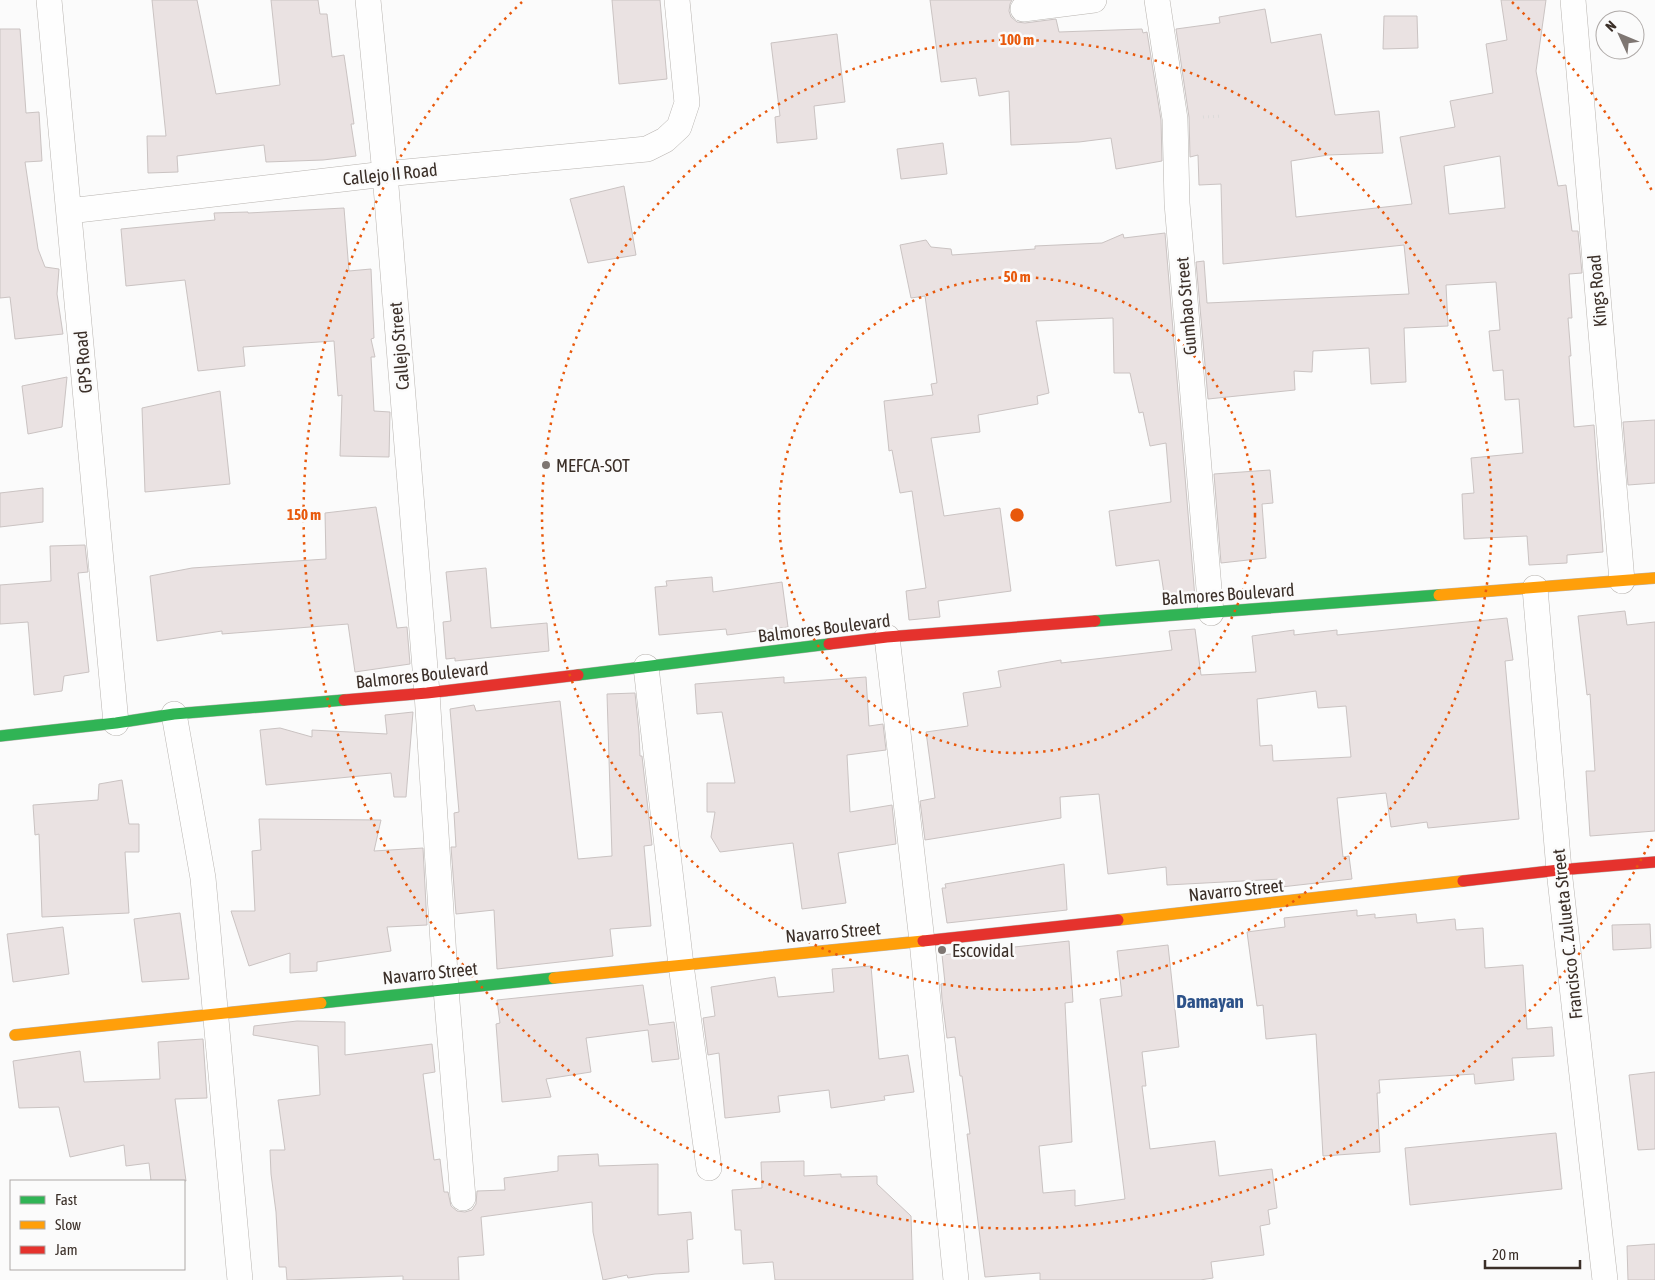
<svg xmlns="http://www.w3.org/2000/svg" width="1655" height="1280" viewBox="0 0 1655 1280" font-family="'Asap Condensed',sans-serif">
	<rect width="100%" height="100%" fill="#fbfbfb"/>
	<path fill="#eae2e2" stroke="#cac3c2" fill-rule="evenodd" d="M152,0H197L216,94L280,85L271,0H318L320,14H327L332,57L344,55L354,124H351L356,156L323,160L266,162L264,145L177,156L178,172L148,173L147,136H166Z
		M612,0H660L667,79L619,84Z
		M930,0H1012L1010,4L1009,11L1011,17L1017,22L1025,23L1056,19L1059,32L1142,29L1143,33L1147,32L1161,120L1162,161L1116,169L1111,138L1079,142L1011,145L1009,91L979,96L976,78L941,82Z
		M1501,0H1546L1536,71L1558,186L1566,185L1572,231H1578L1582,273L1569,274L1572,318H1568L1571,356H1569L1574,427L1594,425L1603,552L1567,555V563L1529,565L1527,536L1464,539L1462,494L1474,493L1471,458L1523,453L1519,399L1505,400L1503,370L1493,371L1489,331L1500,330L1496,282L1446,285L1448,326L1404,328L1406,382L1371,384L1369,348L1313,351L1312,372L1294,371L1295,390L1208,399L1196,262L1204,261L1207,303L1409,294L1404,245L1223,264L1221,184L1199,185L1198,155L1190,157L1189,117L1176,29L1220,23L1219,17L1265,9L1271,43L1321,34L1335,115L1379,111L1383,153L1328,155L1291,161L1296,217L1412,204L1400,137L1455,127L1450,101L1493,93L1486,44L1507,40ZM1500,156L1505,208L1449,214L1444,166Z
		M1384,16H1417L1418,48L1383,49Z
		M0,29H20L26,113L39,112L42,161L25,162L38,249L45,267L59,269L57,294L63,334L15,339L10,297L0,298Z
		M837,34L845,102L814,106L817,139L777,143L775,117L780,116L771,43Z
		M943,143L947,174L901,179L897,149Z
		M624,186L636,255L588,263L570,199Z
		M344,208L349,271L371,269L374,338L371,339L375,357H371L374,411L390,412L389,457L340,456L342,395L338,396L334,341L243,347L245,366L198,371L185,280L126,286L121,229L215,220L214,213L248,212V213Z
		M1165,233L1195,598L1165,600L1159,560L1116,566L1109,511L1171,502L1166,443L1150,446L1143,412L1139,413L1130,373H1114L1113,318L1036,321L1049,393L1037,396L1038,404L978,415L980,432L931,438L944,516L1000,508L1011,591L938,601L940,617L909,620L906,591L926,588L912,491L900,493L892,450L889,451L884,401L933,395L931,384L937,383L925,296L911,298L900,245L926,240L931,247L951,249L952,255L1035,249V246L1102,243L1123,234L1124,238Z
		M67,377L62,427L28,434L22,386Z
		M220,391L230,484L145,492L142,408Z
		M1655,420V483L1628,485L1623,422Z
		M1270,470L1273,503L1262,504L1266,558L1221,563L1214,474Z
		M43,488V522L0,527V493Z
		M376,507L397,628L407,627L410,664L355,672L348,624L222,634V631L157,641L150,576L192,568L326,559L325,513Z
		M85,545L88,572L78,573L89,672L64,676L62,691L34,695L28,622L0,624V585L51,581L50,546Z
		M486,568L491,628L547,623L549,651L455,661V658L446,659L443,622L451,621L446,572Z
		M712,577L713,592L782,582L788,627L727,635L726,629L659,635L655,587L667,586L666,581Z
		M1625,611L1627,625L1655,622V831L1590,836L1586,771H1595L1590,694L1587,695L1578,616Z
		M1507,618L1513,660L1505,661L1519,819L1428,828L1427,822L1391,827L1386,793L1337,798L1343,857L1349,856L1352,879L1281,887V879L1167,885L1166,867L1108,874L1099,794L1060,797L1061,818L925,840L920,801L935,798L926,732L968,726L963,693L1001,687L998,671L1061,660V663L1172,650L1169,631L1195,629L1201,675L1256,672L1252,636L1294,630V635L1337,630V635ZM1316,691L1318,708L1346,706L1351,757L1273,761L1272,745L1260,746L1257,699Z
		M784,677V683L866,677L869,726L883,724L886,750L847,755L850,812L892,805L896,844L838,853L846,903L802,909L793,843L720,852L711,837L715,812H707V783H735L722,712L697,714L695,684Z
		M635,693L639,732L640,756H642L652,845L644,846L651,926L610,929L613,956L497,969L494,910L456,914L451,847H456L454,813L459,812L450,709L474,705L476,711L560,701L578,859L612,856L607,694Z
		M413,712L406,797H394L391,773L266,785L260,730L280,728L312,737V730L387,734L385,715Z
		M122,780L129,824H139V852H125L129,913L42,917L39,834L35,835L33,805L98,800L99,784Z
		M259,819L381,820L374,851L423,848L427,925L387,927L391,951L317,962V971L290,973V953L249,966L231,911H255L252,851L261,850Z
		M1064,864L1067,910L947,923L942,888H946L945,884Z
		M1357,910V916L1375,914V918L1416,914L1417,923L1455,919L1456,930L1483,928L1485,968L1523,965L1527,1029L1552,1027L1554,1056L1512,1058L1514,1080L1475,1084L1474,1074L1379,1080L1380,1093H1377L1380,1152L1323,1156L1316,1034L1266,1039L1263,1005L1257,1006L1247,932L1285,927L1284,918Z
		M180,913L189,979L142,982L134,919Z
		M1650,924L1651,948L1613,950L1612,925Z
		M63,927L69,974L13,982L7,934Z
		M1069,941L1073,1002L1065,1003L1072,1142L1039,1146L1043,1193L1075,1190V1206L1125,1199L1100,999L1122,996L1117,951L1168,945L1179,1047L1142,1052L1146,1086H1142L1150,1149L1215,1141L1219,1176L1272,1169L1277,1208L1268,1210L1270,1224L1260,1226L1264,1255L1211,1262L1213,1278L1200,1280H1040V1273L985,1277L967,1134H970L962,1076H960L955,1037L947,1038L942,999L941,984L945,983L942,955Z
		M871,966L879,1059L908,1055L914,1092L884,1096L885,1100L831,1108L829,1090L778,1096L780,1112L725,1118L719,1053L708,1055L703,1018L715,1016L711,987L775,977L778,997L834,992L832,969Z
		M643,985L649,1025L674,1022L679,1059L652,1062L648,1030L586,1038L591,1072L546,1079L551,1097L502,1102L496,1024L500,1023L497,1000Z
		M297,1021L345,1022V1055L432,1044L435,1072L423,1074L434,1160L440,1159L444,1192H448L451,1206L457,1211L465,1212L472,1210L476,1204L477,1191L505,1190L504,1178L558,1171V1156L598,1154L599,1166L658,1164V1215L691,1212L693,1239L687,1240L689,1272L655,1274L628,1278L627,1275L603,1280L593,1232L592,1202L481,1217L484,1255L458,1257L459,1280H403V1276L287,1280L286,1267H279L276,1212L271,1174L270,1150H285L278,1100L320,1095L318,1046L253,1035L254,1026Z
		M203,1039L207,1098L175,1099L186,1181H151L149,1163L126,1166L124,1145L70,1157L59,1107L19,1108L13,1061L80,1051L84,1082L160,1079L158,1042Z
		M1655,1072V1149L1638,1150L1629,1075Z
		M1556,1133L1562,1189L1410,1205L1405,1148Z
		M804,1161V1176L841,1174V1177L877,1176V1184L911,1216L913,1280H775L773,1262L743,1264L741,1230H735L732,1190L762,1188L761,1162Z
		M1655,1244V1280H1628L1627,1246Z"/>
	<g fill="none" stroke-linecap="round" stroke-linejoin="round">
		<g stroke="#b8b4b0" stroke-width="26">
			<path id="street" d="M49,0L116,723
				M368,0L385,174L427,693L446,989L463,1198
				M1157,0L1175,119L1177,203L1211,613
				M1573,0L1622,581
				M1023,9L1094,0
				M69,211L385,174L647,149L665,140L679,127L687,103L677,0
				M1535,588L1559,870L1605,1280
				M887,637L922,941L956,1280
				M646,667L681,965L709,1168
				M174,714L203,878L240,1280"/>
		</g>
		<g stroke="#b8b4b0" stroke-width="12">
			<path id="fast" d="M1095,621L1439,595
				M578,675L829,644
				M0,736L116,723L174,714L344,700
				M321,1003L554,978"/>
		</g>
		<g stroke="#b8b4b0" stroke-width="12">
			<path id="slow" d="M1439,595L1655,578
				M1118,920L1463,881
				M554,978L923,941
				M15,1035L321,1003"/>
		</g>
		<g stroke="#b8b4b0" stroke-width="12">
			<path id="jam" d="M829,644L887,637L1095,621
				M344,700L427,693L578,675
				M1463,881L1559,870L1655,862
				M923,941L1118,920"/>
		</g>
		<path stroke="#dcdbda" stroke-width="3" stroke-dasharray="1 4" stroke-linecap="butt" d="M1203,117L1222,116"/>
		<use href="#street" stroke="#fefefe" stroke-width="25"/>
		<use href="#fast" stroke="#30b455" stroke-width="11"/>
		<use href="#slow" stroke="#ff9f0a" stroke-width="11"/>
		<use href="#jam" stroke="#e5322d" stroke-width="11"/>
	</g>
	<g fill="none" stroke="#e8590c" stroke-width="2.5" stroke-dasharray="2.5 5">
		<circle cx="1017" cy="515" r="238"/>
		<circle cx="1017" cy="515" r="475"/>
		<path d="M1652 839A713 713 0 1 1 522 2M1512 2A713 713 0 0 1 1652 191"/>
	</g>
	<g fill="#7e7672" stroke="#fbfbfb" stroke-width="2">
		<circle cx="546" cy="465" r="5"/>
		<circle cx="942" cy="950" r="5"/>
	</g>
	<g text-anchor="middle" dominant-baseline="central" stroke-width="5" stroke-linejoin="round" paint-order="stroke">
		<g font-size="18" fill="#3b2f28" stroke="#fbfbfb">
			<text transform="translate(390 174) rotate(-6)">Callejo II Road</text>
			<text transform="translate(1597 291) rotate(-95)">Kings Road</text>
			<text transform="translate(1186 306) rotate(-95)">Gumbao Street</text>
			<text transform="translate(399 346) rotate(-95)">Callejo Street</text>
			<text transform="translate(83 362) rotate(-95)">GPS Road</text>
			<text transform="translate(1228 594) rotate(-4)">Balmores Boulevard</text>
			<text transform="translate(824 628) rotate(-7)">Balmores Boulevard</text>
			<text transform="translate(422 675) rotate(-6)">Balmores Boulevard</text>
			<text transform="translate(1236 890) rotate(-6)">Navarro Street</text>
			<text transform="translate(833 932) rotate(-5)">Navarro Street</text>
			<text transform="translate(1567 934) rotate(-96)">Francisco C. Zulueta Street</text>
			<text transform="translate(430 973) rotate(-6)">Navarro Street</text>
		</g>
		<g font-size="18" fill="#3b2f28" stroke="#fbfbfb" text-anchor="start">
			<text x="556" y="465">MEFCA-SOT</text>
			<text x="952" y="950">Escovidal</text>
		</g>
		<g font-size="19" font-weight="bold" fill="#2d5289" stroke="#fbfbfb">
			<text x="1210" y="1001">Damayan</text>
		</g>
	</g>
	<circle cx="1017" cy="515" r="8" fill="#e8590c" stroke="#fbfbfb" stroke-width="2.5"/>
	<g font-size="15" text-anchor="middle" font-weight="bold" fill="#e8590c" stroke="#fbfbfb" stroke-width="5" stroke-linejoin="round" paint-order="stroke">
		<text x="1017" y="45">100 m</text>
		<text x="1017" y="282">50 m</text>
		<text x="304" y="520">150 m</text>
	</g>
	<rect x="10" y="1180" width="175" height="90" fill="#fbfbfb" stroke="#aea9a7"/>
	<rect x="20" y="1196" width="25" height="8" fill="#30b455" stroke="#aea9a7"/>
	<text x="55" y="1205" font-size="15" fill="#3b2f28">Fast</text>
	<rect x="20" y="1221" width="25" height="8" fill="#ff9f0a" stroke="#aea9a7"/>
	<text x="55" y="1230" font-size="15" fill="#3b2f28">Slow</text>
	<rect x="20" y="1246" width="25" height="8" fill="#e5322d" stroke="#aea9a7"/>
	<text x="55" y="1255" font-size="15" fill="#3b2f28">Jam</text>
	<g transform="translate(1620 35) rotate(314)"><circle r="24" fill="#fbfbfb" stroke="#aea9a7"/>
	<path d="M0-4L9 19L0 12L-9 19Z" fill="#7e7672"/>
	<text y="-8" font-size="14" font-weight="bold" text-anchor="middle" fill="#3b2f28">N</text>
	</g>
	<path d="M1485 1260v8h95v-8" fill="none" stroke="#3b2f28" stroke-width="2.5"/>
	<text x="1492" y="1260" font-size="15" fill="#3b2f28" stroke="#fbfbfb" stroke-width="4" paint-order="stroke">20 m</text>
</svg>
